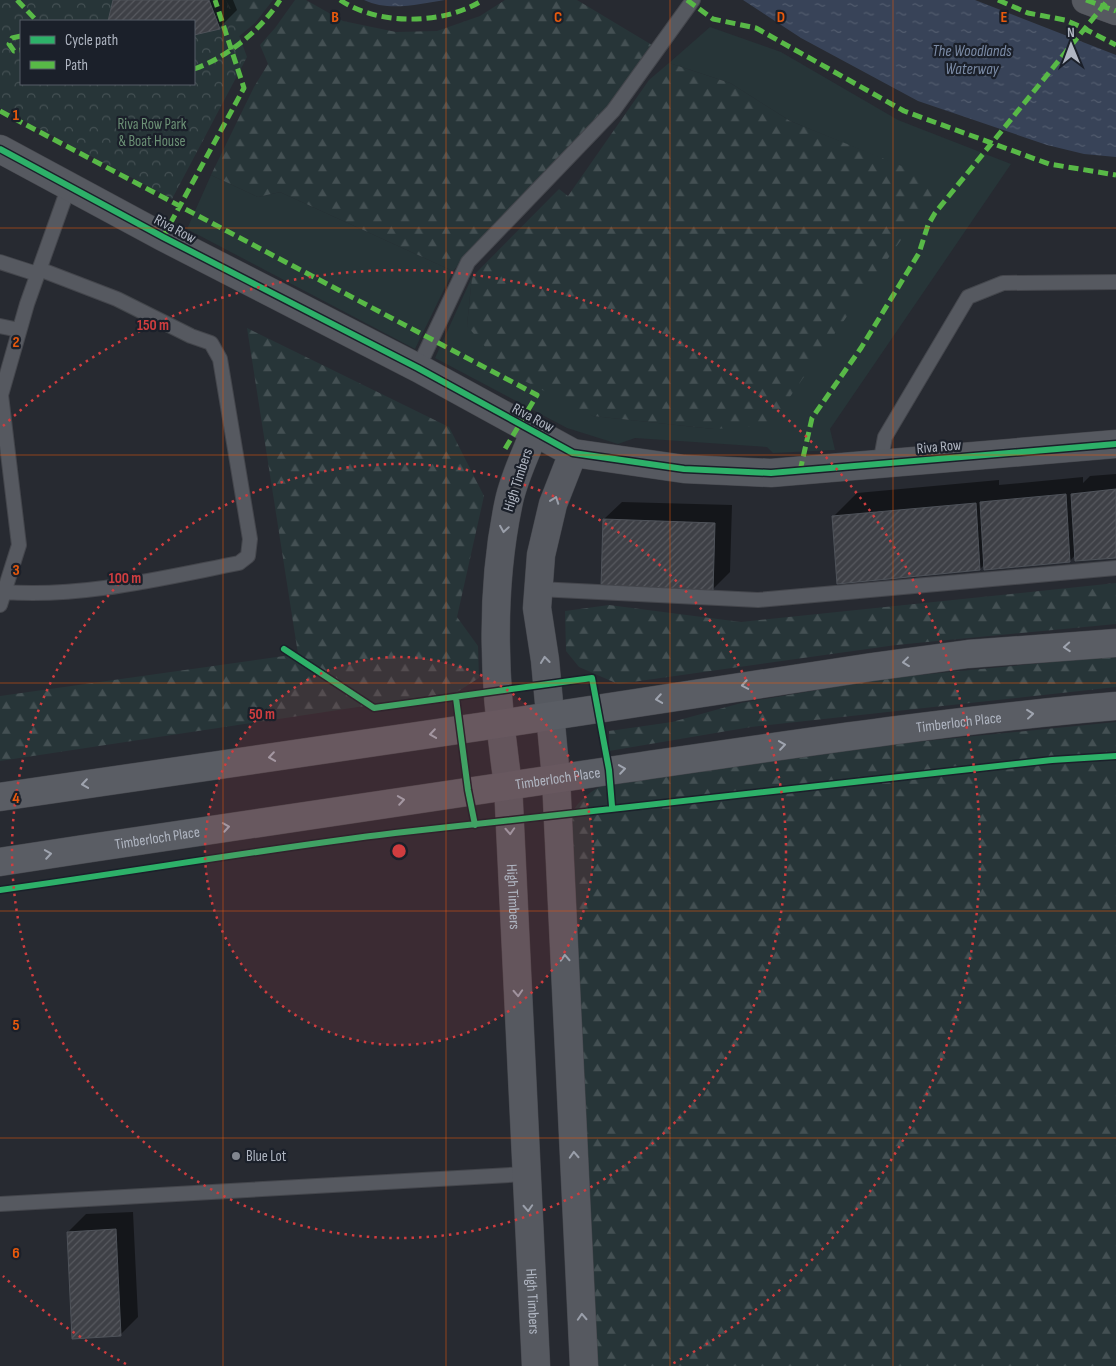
<svg xmlns="http://www.w3.org/2000/svg" width="1116" height="1366" viewBox="0 0 1116 1366" font-family="'Sofia Sans Condensed',sans-serif">
	<defs>
		<pattern id="forest-firs" width="22" height="20" patternUnits="userSpaceOnUse" patternTransform="scale(1.25)"><rect width="22" height="20" fill="#273538"/><path d="M5 1l3.5 6h-7zM16 11l3.5 6h-7z" fill="#445053"/></pattern>
		<pattern id="park-crowns" width="20" height="18" patternUnits="userSpaceOnUse" patternTransform="scale(1.25)"><rect width="20" height="18" fill="#273538"/><path d="M2 6a3 3 0 1 1 6 0M12 15a3 3 0 1 1 6 0" fill="none" stroke="#445053"/></pattern>
		<pattern id="water-ripples" width="26" height="14" patternUnits="userSpaceOnUse" patternTransform="scale(1.25)"><rect width="26" height="14" fill="#384358"/><path d="M2 4q2-2 4 0t4 0M15 11q2-2 4 0t4 0" fill="none" stroke="#525c6e"/></pattern>
		<pattern id="building-hatch" width="6" height="6" patternUnits="userSpaceOnUse" patternTransform="scale(1.25)"><rect width="6" height="6" fill="#3e4046"/><path d="M-1 1l2-2M0 6l6-6M5 7l2-2" fill="none" stroke="#57595f"/></pattern>
	</defs>
	<rect width="100%" height="100%" fill="#272a31"/>
	<path fill="#273538" d="M710,27L781,52L898,120L1011,164L830,429L835,450L773,453L767,447L635,438L618,444L567,428L435,358L472,277L467,326L593,416L714,429L934,180L790,121L730,83L669,63Z
		M211,175L258,197L280,192L453,271L415,349L187,229Z"/>
	<path fill="url(#forest-firs)" d="M220,0H273L255,23L237,38Z
		M295,0H306L343,21L396,32L437,31L480,16L505,0H577L652,45L607,107L453,271L280,192L258,197L211,175L254,87L268,64L260,45L275,28Z
		M669,63L730,83L790,121L934,179L935,192L770,425L714,429L593,416L507,372L467,326L472,277L559,189L568,196L649,80Z
		M247,328L449,427L484,496L457,617L478,646L479,678L457,692L0,761V696L298,654Z
		M1116,583V624L896,645L618,684L579,667L566,651L565,611L609,605L741,622Z
		M1116,656V687L751,727L609,751V731L672,722L741,703L887,678Z
		M1116,722V1366H592L567,821C577,801 590,791 610,781L865,747Z"/>
	<path fill="url(#park-crowns)" fill-rule="evenodd" d="M0,0H226L247,57L172,199L0,108ZM21,21H194V84H21Z"/>
	<path fill="url(#water-ripples)" d="M364,0H445C419,4 389,12 364,0Z
		M743,0H975L1116,55V157L1084,154L1047,145L918,101L801,38Z"/>
	<path fill="#0007" d="M115,0H233L237,10L219,28L194,34V21H109Z
		M1116,474V556L1076,554L1070,561L985,564L980,569L834,516L857,493L999,480V485L1083,477V483L1090,476Z
		M622,502L732,505L730,572L712,590L604,519Z
		M133,1212L138,1317L120,1335L68,1232L86,1214Z"/>
	<path fill="url(#building-hatch)" stroke="#4e5259" d="M113,0H209L220,29L194,35V21H108Z
		M1116,489V558L1075,561L1071,494Z
		M1066,494L1070,562L984,570L980,502Z
		M976,503L980,570L837,584L832,516Z
		M603,519L715,523L713,591L601,587Z
		M116,1229L121,1336L72,1339L67,1232Z"/>
	<g fill="none" stroke-linecap="round" stroke-linejoin="round">
		<g stroke="#44464c" stroke-width="16">
			<path id="lane" d="M0,262L37,274
				M0,326L19,330
				M418,368L468,262L613,111L693,0
				M880,464L885,437L968,297L1003,283L1116,282
				M538,589L758,600L1116,568
				M4,592C82,598 162,578 239,563L248,556L250,539L220,359L211,343L191,336L117,299L39,269
				M0,605L19,545L1,395L27,304L69,186
				M0,1204L527,1174"/>
		</g>
		<g stroke="#44464c" stroke-width="29">
			<g id="street">
				<path d="M1086,0L1116,11"/>
				<path d="M0,149L163,237L418,368L573,453L684,469L771,473L1116,444"/>
				<path id="s1" d="M534,433C525,455 514,478 509,501C489,594 494,690 508,784L536,1366"/>
				<path d="M573,453L553,504L541,555L537,608L545,660L556,778L584,1366"/>
			</g>
		</g>
		<g stroke="#44464c" stroke-width="29">
			<g id="secondary">
				<path d="M0,797L499,724L872,667L968,654L1116,643"/>
				<path id="s2" d="M0,862C207,830 414,799 622,769C786,745 950,720 1116,706"/>
			</g>
		</g>
		<use href="#lane" stroke="#565960" stroke-width="14"/>
		<use href="#street" stroke="#565960" stroke-width="28"/>
		<use href="#secondary" stroke="#5a5d64" stroke-width="28"/>
		<path stroke="#58b947" stroke-width="5" stroke-dasharray="10 5" stroke-linecap="butt" d="M17,0L37,21
			M340,0C379,26 444,25 483,0
			M687,0L713,19L756,28L904,111L1049,164L1116,175
			M998,0L1028,13L1065,20L1079,26L1116,45
			M1086,0L1116,11
			M21,36L12,38L9,44L14,51L21,50
			M194,69C228,57 261,30 280,0
			M0,111L537,395L505,449
			M163,237L244,88L215,0
			M800,471L812,418L861,348L919,253L928,225L935,213L1108,0"/>
		<g stroke="#1b202a" stroke-width="9">
			<path id="cycleway" d="M0,149L163,237L418,368L573,453L684,469L771,473L1116,444
				M284,649L374,708L592,678L609,770L612,806
				M456,698L468,790L475,825
				M0,890C132,872 263,849 395,833C614,807 833,783 1052,760L1116,756"/>
		</g>
		<use href="#cycleway" stroke="#2db169" stroke-width="6"/>
	</g>
	<defs><path id="oneway-chevron" d="M-2-3.5L2.5 0L-2 3.5" fill="none" stroke-width="1.6" stroke-linecap="round" stroke-linejoin="round" transform="scale(1.25)"/></defs>
	<g stroke="#9a9faa">
		<use href="#oneway-chevron" transform="translate(555 500) rotate(-70)"/>
		<use href="#oneway-chevron" transform="translate(504 529) rotate(99)"/>
		<use href="#oneway-chevron" transform="translate(545 660) rotate(-96)"/>
		<use href="#oneway-chevron" transform="translate(510 831) rotate(87)"/>
		<use href="#oneway-chevron" transform="translate(565 958) rotate(-93)"/>
		<use href="#oneway-chevron" transform="translate(518 993) rotate(87)"/>
		<use href="#oneway-chevron" transform="translate(574 1155) rotate(-93)"/>
		<use href="#oneway-chevron" transform="translate(528 1208) rotate(87)"/>
		<use href="#oneway-chevron" transform="translate(582 1317) rotate(-93)"/>
	</g>
	<g stroke="#9fa4af">
		<use href="#oneway-chevron" transform="translate(1067 647) rotate(176)"/>
		<use href="#oneway-chevron" transform="translate(906 662) rotate(173)"/>
		<use href="#oneway-chevron" transform="translate(745 685) rotate(170)"/>
		<use href="#oneway-chevron" transform="translate(659 699) rotate(171)"/>
		<use href="#oneway-chevron" transform="translate(1030 714) rotate(-6)"/>
		<use href="#oneway-chevron" transform="translate(433 734) rotate(172)"/>
		<use href="#oneway-chevron" transform="translate(782 745) rotate(-8)"/>
		<use href="#oneway-chevron" transform="translate(272 757) rotate(172)"/>
		<use href="#oneway-chevron" transform="translate(622 769) rotate(-8)"/>
		<use href="#oneway-chevron" transform="translate(85 784) rotate(172)"/>
		<use href="#oneway-chevron" transform="translate(401 800) rotate(-9)"/>
		<use href="#oneway-chevron" transform="translate(226 827) rotate(-9)"/>
		<use href="#oneway-chevron" transform="translate(48 854) rotate(-9)"/>
	</g>
	<path fill="none" stroke="#e8590c" stroke-width="1" stroke-opacity="0.55" d="M223,0V1366M446,0V1366M670,0V1366M893,0V1366M0,228H1116M0,455H1116M0,683H1116M0,911H1116M0,1138H1116"/>
	<circle cx="399" cy="851" r="194" fill="#d03d3f" fill-opacity=".12"/>
	<g fill="none" stroke="#d03d3f" stroke-width="2.5" stroke-dasharray="2.5 5">
		<circle cx="399" cy="851" r="194"/>
		<circle cx="399" cy="851" r="387"/>
		<path d="M126 1364A581 581 0 0 1 3 1276M3 426A581 581 0 1 1 672 1364"/>
	</g>
	<circle fill="#80858f" stroke="#1b202a" stroke-width="2" cx="236" cy="1156" r="5"/>
	<g text-anchor="middle" dominant-baseline="central" stroke-width="4.5" stroke-linejoin="round" paint-order="stroke">
		<g font-size="15" fill="#6b9075" stroke="#1b202a">
			<text x="152" y="124">Riva Row Park<tspan x="152" dy="17">&amp; Boat House</tspan></text>
		</g>
		<g font-size="15" fill="#b0b6c2" stroke="#1b202a">
			<text transform="translate(175 229) rotate(28)">Riva Row</text>
			<text transform="translate(533 418) rotate(28)">Riva Row</text>
			<text transform="translate(939 447) rotate(-5)">Riva Row</text>
			<text transform="translate(518 480) rotate(-72)">High Timbers</text>
			<text stroke="none"><textPath href="#s2" startOffset="969">Timberloch Place</textPath></text>
			<text stroke="none"><textPath href="#s2" startOffset="564">Timberloch Place</textPath></text>
			<text stroke="none"><textPath href="#s2" startOffset="159">Timberloch Place</textPath></text>
			<text stroke="none"><textPath href="#s1" startOffset="470">High Timbers</textPath></text>
			<text stroke="none"><textPath href="#s1" startOffset="875">High Timbers</textPath></text>
		</g>
		<g font-size="15" fill="#b0b6c2" stroke="#1b202a" text-anchor="start">
			<text x="246" y="1156">Blue Lot</text>
		</g>
		<g font-size="16" font-style="italic" fill="#7c8ca7" stroke="#1b202a">
			<text x="972" y="51">The Woodlands<tspan x="972" dy="18">Waterway</tspan></text>
		</g>
	</g>
	<g font-size="16" text-anchor="middle" font-weight="bold" fill="#e8590c" stroke="#1b202a" stroke-width="4.5" stroke-linejoin="round" paint-order="stroke">
		<text x="335" y="22">B</text>
		<text x="558" y="22">C</text>
		<text x="781" y="22">D</text>
		<text x="1004" y="22">E</text>
		<text x="16" y="120">1</text>
		<text x="16" y="347">2</text>
		<text x="16" y="575">3</text>
		<text x="16" y="803">4</text>
		<text x="16" y="1030">5</text>
		<text x="16" y="1258">6</text>
	</g>
	<circle cx="399" cy="851" r="8" fill="#d03d3f" stroke="#1b202a" stroke-width="2.5"/>
	<g font-size="15" text-anchor="middle" font-weight="bold" fill="#d03d3f" stroke="#1b202a" stroke-width="4.5" stroke-linejoin="round" paint-order="stroke">
		<text x="153" y="330">150 m</text>
		<text x="125" y="583">100 m</text>
		<text x="262" y="719">50 m</text>
	</g>
	<rect x="20" y="20" width="175" height="65" fill="#1b202a" stroke="#575c67"/>
	<rect x="30" y="36" width="25" height="8" fill="#2db169" stroke="#575c67"/>
	<text x="65" y="45" font-size="15" fill="#b0b6c2">Cycle path</text>
	<rect x="30" y="61" width="25" height="8" fill="#58b947" stroke="#575c67"/>
	<text x="65" y="70" font-size="15" fill="#b0b6c2">Path</text>
	<g transform="translate(1071 45) rotate(359)" stroke="#1b202a" stroke-width="4" paint-order="stroke">
	<path d="M0-4L9 19L0 12L-9 19Z" fill="#b0b6c2"/>
	<text y="-8" font-size="14" font-weight="bold" text-anchor="middle" fill="#b0b6c2">N</text>
	</g>
</svg>
